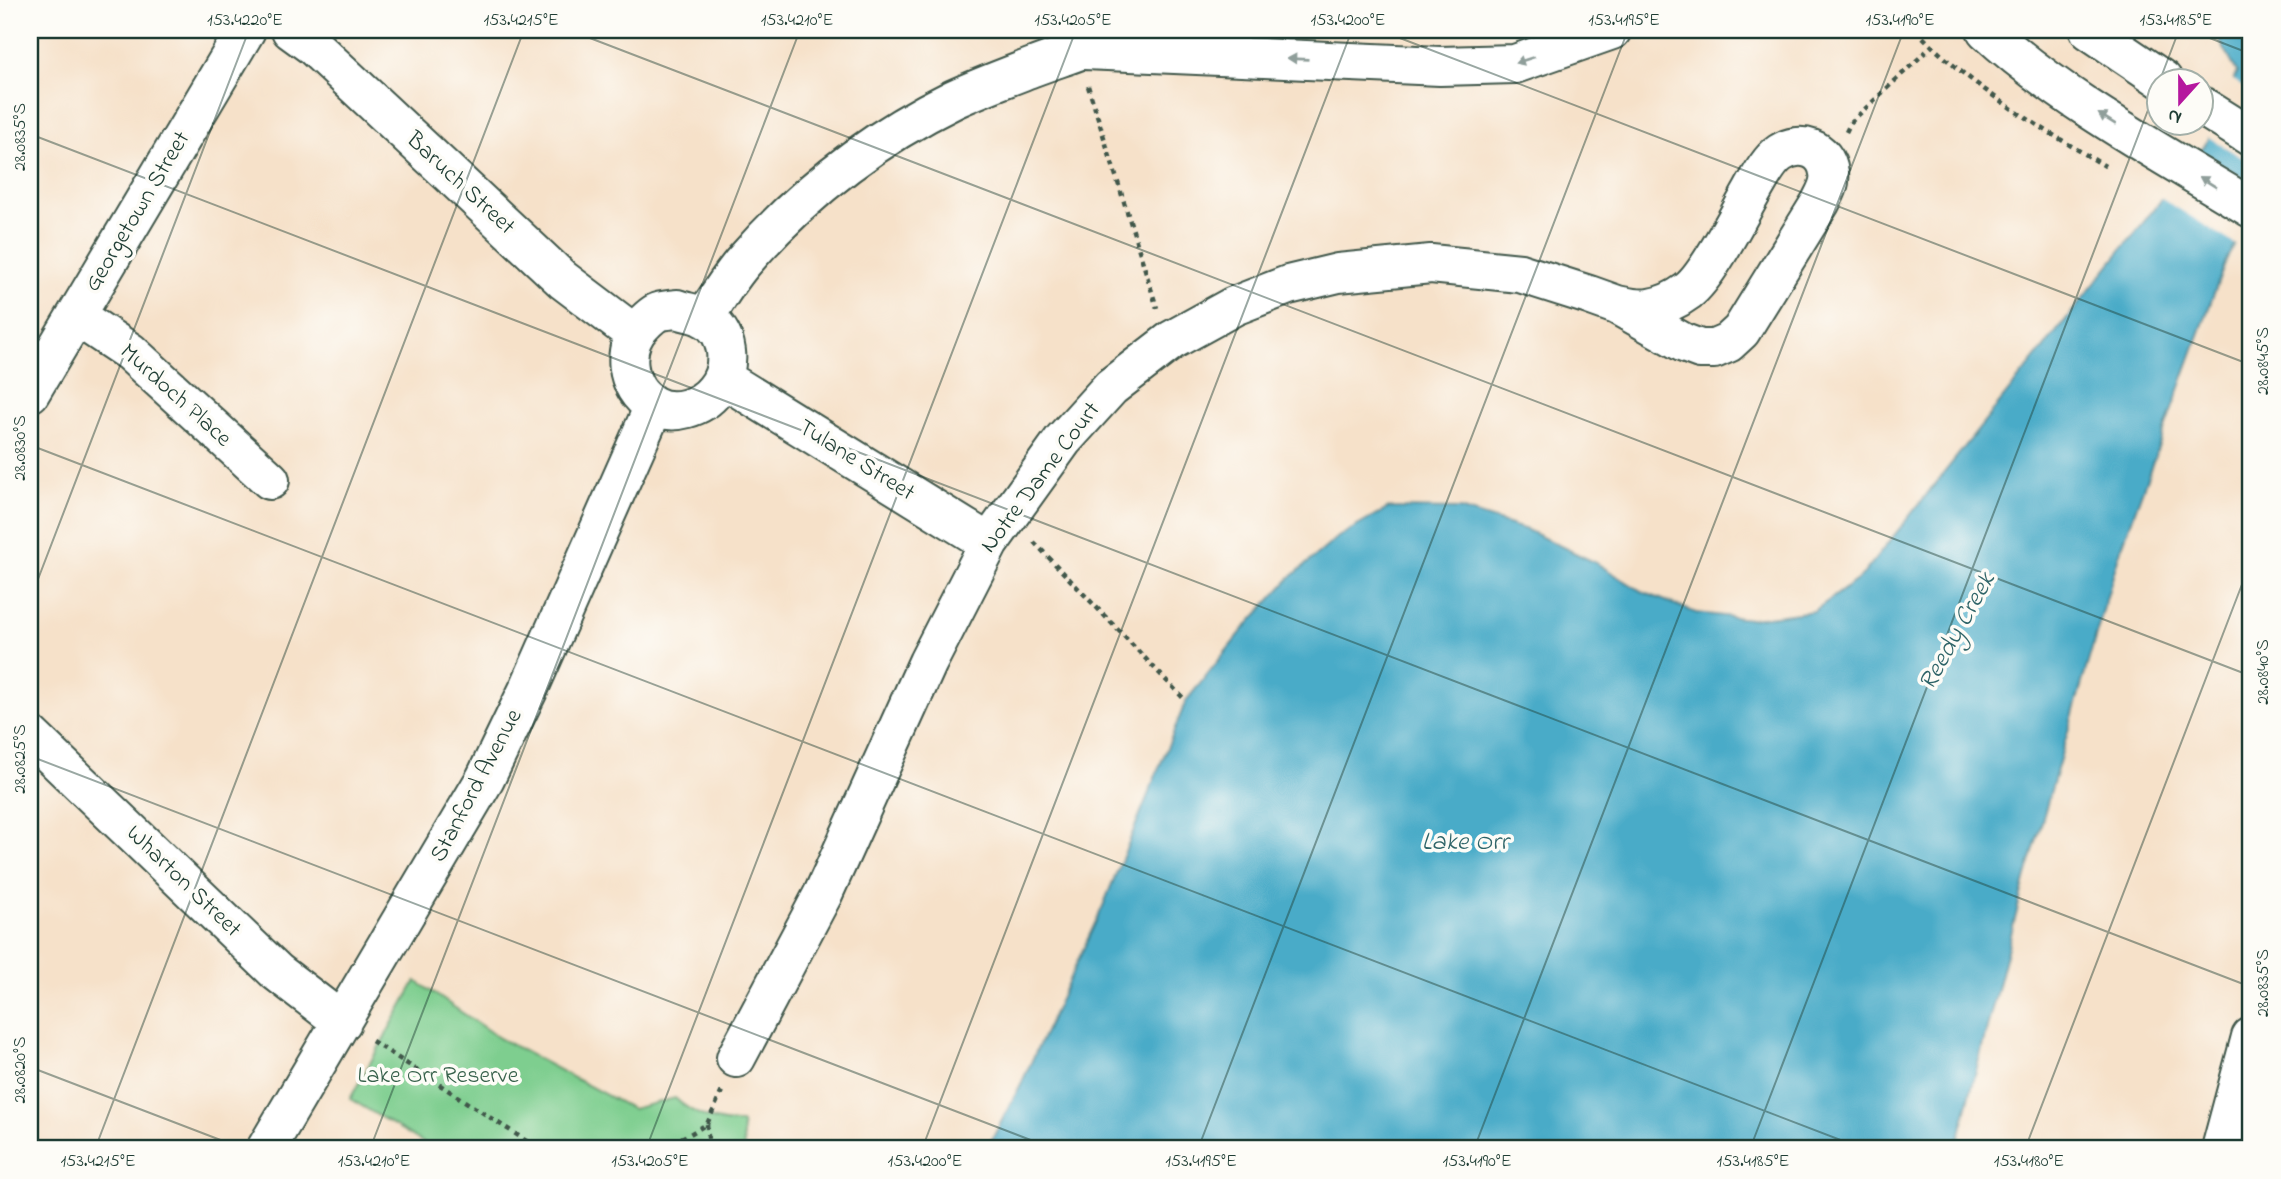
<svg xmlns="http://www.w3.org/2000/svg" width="2281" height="1179" viewBox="0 0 2281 1179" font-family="'Indie Flower',sans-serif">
	<rect width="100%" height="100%" fill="#fdfcf7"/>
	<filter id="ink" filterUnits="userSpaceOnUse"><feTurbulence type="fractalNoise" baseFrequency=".0143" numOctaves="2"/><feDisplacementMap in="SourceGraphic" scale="14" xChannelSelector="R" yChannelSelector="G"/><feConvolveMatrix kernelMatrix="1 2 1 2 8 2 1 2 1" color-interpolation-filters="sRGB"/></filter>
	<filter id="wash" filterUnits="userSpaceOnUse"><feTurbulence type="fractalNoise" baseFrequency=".00686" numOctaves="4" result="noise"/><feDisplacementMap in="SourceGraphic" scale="28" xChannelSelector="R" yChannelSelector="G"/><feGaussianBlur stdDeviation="1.57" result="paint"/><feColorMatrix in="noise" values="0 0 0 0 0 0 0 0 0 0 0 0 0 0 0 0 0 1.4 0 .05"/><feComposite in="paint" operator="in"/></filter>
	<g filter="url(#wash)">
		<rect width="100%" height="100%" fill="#f6e1c9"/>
		<path fill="#7ece8f" stroke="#4e8662" stroke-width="2" d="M416,981L499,1038L632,1109L675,1098C693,1115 718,1124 742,1123L744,1149H434L350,1099Z"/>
		<path fill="#49abc8" stroke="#34747e" stroke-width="2" d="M2214,30H2251V218L2227,258L2119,555L2025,880L1956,1149H987L1022,1082L1103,906L1186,701L1243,630L1290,578L1338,537L1389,508L1460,509L1527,530L1596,563L1643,592L1696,613L1751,619L1814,611L1861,577L2205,145L2237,72Z"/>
		<path fill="#f6e1c9" d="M2230,78L2251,91V163L2205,135Z
			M2195,151L2251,183V224L2238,246L2158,196Z"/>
	</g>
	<g filter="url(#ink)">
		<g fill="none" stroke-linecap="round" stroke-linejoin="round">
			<g stroke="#3f564a" stroke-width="42">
				<path id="street" d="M291,30L313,46L563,280L633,333
					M1085,50L1440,66L1515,64L1612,30
					M677,309C685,312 695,313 703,317C730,331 733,368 715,390C702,407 673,417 653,405C624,388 620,345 644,323C647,320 652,315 656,313C662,310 671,310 677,309Z
					M76,316L130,352L270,480
					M704,318C717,299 729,278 744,261C802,194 874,138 954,99C980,87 1007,77 1033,67C1059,57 1083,51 1108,38
					M724,379L989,543
					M30,393L246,30
					M30,735L277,972L342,1022
					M736,1058L823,894L928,662L989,543L1063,440L1111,387L1172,340L1234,306L1288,285L1338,273L1431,264L1520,273L1589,295L1617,305L1684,343L1700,349H1714L1728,343L1741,331L1820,203C1825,193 1831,184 1829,173C1826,148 1800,140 1780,153C1768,161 1759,180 1752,192C1738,216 1708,276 1688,291C1676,300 1663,306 1649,308C1639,310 1627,307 1617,305
					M266,1149L485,779L530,686L654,406
					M2221,1149L2251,1037"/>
			</g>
			<g stroke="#3f564a" stroke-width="42">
				<path id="secondary" d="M1986,30C2062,100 2163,154 2251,208
					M2089,30L2163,80
					M2200,105L2251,137"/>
			</g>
			<path stroke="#3f564a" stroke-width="4.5" stroke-dasharray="5 5" stroke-linecap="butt" d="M1916,30C1970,87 2038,126 2105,166
				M1088,86L1157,308
				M1846,132L1851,122L1932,46
				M1034,542L1186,701
				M372,1041L531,1144L534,1149
				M707,1124L709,1149
				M663,1146L690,1134L707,1124L722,1091
				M652,1149L678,1145L691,1149"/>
			<use href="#street" stroke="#fff" stroke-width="38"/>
			<use href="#secondary" stroke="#fff" stroke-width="38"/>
		</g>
		<defs><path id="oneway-solid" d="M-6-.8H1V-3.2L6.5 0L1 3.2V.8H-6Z" transform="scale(1.75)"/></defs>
		<g fill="#8f9e9a">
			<use href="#oneway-solid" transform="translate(1298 59) rotate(-178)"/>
			<use href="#oneway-solid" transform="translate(1525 60) rotate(162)"/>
			<use href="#oneway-solid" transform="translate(2107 119) rotate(-148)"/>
			<use href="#oneway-solid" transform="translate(2208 182) rotate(-148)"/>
		</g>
	</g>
	<path fill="none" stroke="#1f3d34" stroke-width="2" stroke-opacity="0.45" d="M569,30L2251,676M1379,30L2251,365M2189,30L2251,54M2160,80L2179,30M30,134L2251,987M30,445L1864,1149M30,600L249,30M30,756L1054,1149M30,1067L244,1149M95,1149L524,30M370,1149L800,30M646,1149L1076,30M922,1149L1352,30M1198,1149L1628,30M1474,1149L1904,30M1750,1149L2158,84M2025,1149L2251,561"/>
	<g text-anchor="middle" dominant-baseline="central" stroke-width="7" stroke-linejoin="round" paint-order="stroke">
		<g font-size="24" fill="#1f3d34" stroke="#fdfcf7">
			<text transform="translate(460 184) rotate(43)">Baruch Street</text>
			<text transform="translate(138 212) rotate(-59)">Georgetown Street</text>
			<text transform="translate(175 396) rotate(42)">Murdoch Place</text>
			<text transform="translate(856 461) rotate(32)">Tulane Street</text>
			<text transform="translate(1041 478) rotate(-53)">Notre Dame Court</text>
			<text transform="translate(477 786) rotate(-62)">Stanford Avenue</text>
			<text transform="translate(183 882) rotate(44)">Wharton Street</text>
		</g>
		<g font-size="24" fill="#37614b" stroke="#fdfcf7">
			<text x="438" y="1076">Lake Orr Reserve</text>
		</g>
		<g font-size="26" font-style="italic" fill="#2e6468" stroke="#fdfcf7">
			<text transform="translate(1958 632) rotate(-61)">Reedy Creek</text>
			<text x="1465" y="843">Lake Orr</text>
		</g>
	</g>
	<rect width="2281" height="1179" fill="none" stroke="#fdfcf7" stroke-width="77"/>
	<g transform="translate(2180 102) rotate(201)"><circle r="33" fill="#fdfcf7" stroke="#a4b0a9" stroke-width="2"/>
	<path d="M0-5L12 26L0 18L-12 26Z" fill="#b5179e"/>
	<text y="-10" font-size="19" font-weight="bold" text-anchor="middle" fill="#1f3d34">N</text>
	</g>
	<rect x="38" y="38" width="2204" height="1102" fill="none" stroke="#1f3d34" stroke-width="2.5"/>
	<g font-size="18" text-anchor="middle" fill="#1f3d34">
		<text x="245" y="25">153.4220°E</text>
		<text x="521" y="25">153.4215°E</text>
		<text x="797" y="25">153.4210°E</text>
		<text x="1073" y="25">153.4205°E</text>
		<text x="1348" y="25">153.4200°E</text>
		<text x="1624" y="25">153.4195°E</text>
		<text x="1900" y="25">153.4190°E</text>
		<text x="2176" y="25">153.4185°E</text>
		<text transform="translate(19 137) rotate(-90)" y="6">28.0835°S</text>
		<text transform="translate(2262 361) rotate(-90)" y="6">28.0845°S</text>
		<text transform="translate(19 448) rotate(-90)" y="6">28.0830°S</text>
		<text transform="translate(2262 672) rotate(-90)" y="6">28.0840°S</text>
		<text transform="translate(19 759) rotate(-90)" y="6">28.0825°S</text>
		<text transform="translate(2262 983) rotate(-90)" y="6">28.0835°S</text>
		<text transform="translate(19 1070) rotate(-90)" y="6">28.0820°S</text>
		<text x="98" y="1166">153.4215°E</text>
		<text x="374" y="1166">153.4210°E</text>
		<text x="650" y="1166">153.4205°E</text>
		<text x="925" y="1166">153.4200°E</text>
		<text x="1201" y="1166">153.4195°E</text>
		<text x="1477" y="1166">153.4190°E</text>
		<text x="1753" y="1166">153.4185°E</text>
		<text x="2029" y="1166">153.4180°E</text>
	</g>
</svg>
